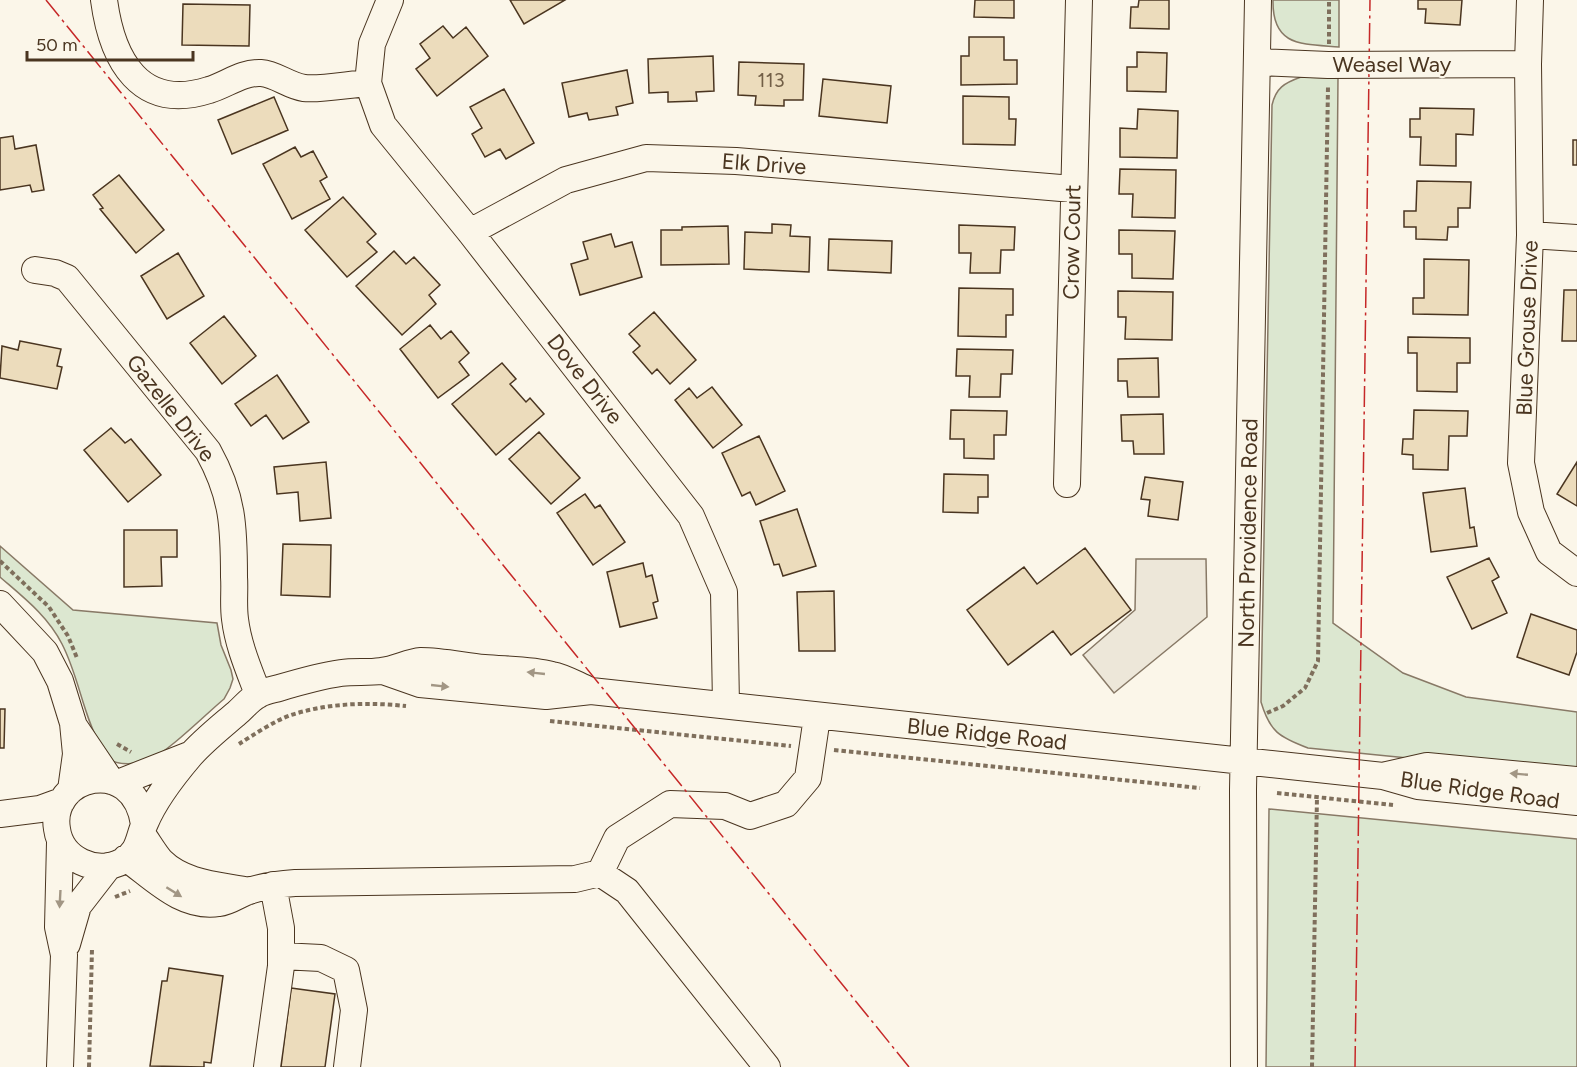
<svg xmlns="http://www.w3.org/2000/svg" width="1577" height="1067" viewBox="0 0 1577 1067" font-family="Figtree,sans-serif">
	<rect width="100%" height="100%" fill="#fbf6e9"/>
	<path fill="#dce7d0" stroke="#887966" stroke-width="1.5" d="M1273,0H1339V47C1302,44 1272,47 1273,0Z
		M1301,77L1338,78L1333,623L1403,673L1466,697L1577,712V775L1308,748C1279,737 1270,732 1261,702L1272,105C1276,88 1284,83 1301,77Z
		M0,546L73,610L217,623L221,645L231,670L233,679L230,688L224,699C206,714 168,752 149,760C139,764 118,766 109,759C106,756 103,750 101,747C83,715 79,677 62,644C48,616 23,597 0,577Z
		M1269,809L1577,839V1067H1266Z"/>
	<path fill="#ede7d9" stroke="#887966" stroke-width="1.5" d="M1136,559H1206L1207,617L1114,693L1083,655L1135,610Z"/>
	<path fill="#ecdcbc" stroke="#4a3520" stroke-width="1.5" d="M510,0H565L524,24Z
		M975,0H1014V18L974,17Z
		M1139,0H1169V29L1130,28L1131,7H1138Z
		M1418,0H1462L1460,25L1425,23L1426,9H1418Z
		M183,4L250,5L249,46L182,45Z
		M443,26L453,38L466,27L488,56L437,96L416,69L430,58L420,44Z
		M969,37H1004V60H1017V84L961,85V56H969Z
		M1137,52L1167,53L1166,92L1127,91V67H1137Z
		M713,56L714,91L696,92L697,101L668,102V92L649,93L648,59Z
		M739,62L804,64L803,100H784V106L755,105L756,96L738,95Z
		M627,70L633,103L616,107L618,115L589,120L587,113L569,117L562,83Z
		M823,79L891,86L887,123L819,116Z
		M504,89L534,143L506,159L500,149L485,157L472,134L482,128L470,107Z
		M963,96L1009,97V119H1016L1015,145L963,144Z
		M274,97L288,130L232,154L218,120Z
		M1420,108L1474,109L1473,135L1456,134V166L1420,165L1421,137H1410V119H1420Z
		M1138,109L1178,111L1177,158L1120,157V128L1137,129Z
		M13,136L15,149L36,145L44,190L32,192L30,185L0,190V138Z
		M1573,140H1577V165H1573Z
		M295,147L301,157L313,151L327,177L320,181L330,199L292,219L263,164Z
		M1120,169L1176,170L1175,218L1132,217L1133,194H1119Z
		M119,175L164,230L136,253L100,209L103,208L93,195Z
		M1417,181L1471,182L1470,208H1458V227H1448L1447,240L1416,239V227H1404V211H1416Z
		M343,197L376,234L367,242L377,252L347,277L305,230Z
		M772,224L791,225L790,236L810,237L809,272L744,269L745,232L772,233Z
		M959,225L1015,227L1014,250H1001L1000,273H970L971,253H959Z
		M728,226L729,264L661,265V230H682V227Z
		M1119,230L1175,231L1173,279L1132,278V254H1119Z
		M611,234L615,247L632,242L642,277L580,295L571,264L588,259L583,242Z
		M829,239L892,241L891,273L828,270Z
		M394,251L406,264L414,257L440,285L429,295L436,304L402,335L356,286Z
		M178,253L204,296L167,319L141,276Z
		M1424,259L1469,260L1468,315L1413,314V298H1424Z
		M959,288L1013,289V315H1006V337L958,336Z
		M1564,290H1577V341H1562Z
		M1118,291L1173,292L1172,340L1125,339L1126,317H1118Z
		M654,312L696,360L670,384L657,369L652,374L633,352L640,346L629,334Z
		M224,316L256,356L222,384L190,343Z
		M430,325L441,339L451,331L469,353L459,362L469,375L438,398L400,349Z
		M1408,337L1470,338V363H1457V392L1417,391V353H1408Z
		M20,341L61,349L57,366L62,367L57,389L0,378L2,346L18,350Z
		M957,349L1013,350L1012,374H1001L1000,397H969L970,376H956Z
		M1158,358L1159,397H1128L1127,381H1118V359Z
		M502,363L516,379L510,384L526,402L530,398L544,414L496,455L452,404Z
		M277,375L309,422L283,439L266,415L251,426L235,404Z
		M712,387L742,425L713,448L675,400L689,388L697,398Z
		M951,410L1007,411L1006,435H994V459L964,458V439H950Z
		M1414,410L1468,411L1467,436H1449L1448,470L1413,469V455L1402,454L1403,439H1413Z
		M1163,414L1164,454H1134L1133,441H1122L1121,415Z
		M111,428L125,443L131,439L161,475L128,502L84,450Z
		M539,432L580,478L551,504L509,459Z
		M759,436L785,491L756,505L750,492L742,496L722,453Z
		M326,462L331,518L300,521L298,492L277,494L274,467Z
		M1577,462V506L1557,494Z
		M944,474L988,475V497H978V513L943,512Z
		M1145,477L1183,482L1178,520L1148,516L1150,500L1141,499Z
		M1465,488L1470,528L1474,527L1477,546L1431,552L1423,493Z
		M585,494L595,508L600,505L625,542L593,565L557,513Z
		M797,509L816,566L783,576L779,564L774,565L760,521Z
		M124,530H177V557H161L162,586L124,587Z
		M283,544L331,545L330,597L281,595Z
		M1085,548L1131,610L1071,655L1053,631L1008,665L967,610L1024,567L1037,584Z
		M1489,558L1499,577L1492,581L1507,613L1472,629L1447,577Z
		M643,563L646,577L652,575L658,601L653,603L657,618L620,627L607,572Z
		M834,591L835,651H799L797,592Z
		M1531,614L1577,630V652L1569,675L1517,657Z
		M0,709H5L4,748H0Z
		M169,968L223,976L211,1063L204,1062V1067L150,1066L162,981H167Z
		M291,988L335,994L325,1067H281Z"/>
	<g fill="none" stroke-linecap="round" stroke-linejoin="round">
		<g stroke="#4a3520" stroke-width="28">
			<path id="minor" d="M104,0C112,60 140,112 209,90C226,85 242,72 261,73C276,74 289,86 304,88C319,90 351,84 368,83
				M390,0L372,44L368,83L383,125L470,232L691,516L724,592L726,705
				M1530,0L1528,64L1530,235L1521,463L1531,512L1549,552L1577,573
				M1257,62L1328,65L1528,64
				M470,232L566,180L646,158L736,161L1073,189
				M1530,235L1577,238
				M35,270L55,273L67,278L208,451C233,496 234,527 234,577C235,590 233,605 235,619C238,645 249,670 258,694
				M1067,484L1079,0
				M0,604L45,652L60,681L73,723L76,754L71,790
				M383,671L420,684L546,696L591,691L1383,776L1418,786L1577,802
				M74,726L111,781
				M1387,775L1427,766L1577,780
				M118,783L189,755
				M0,814L40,809L62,801
				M144,824C133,753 48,776 57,829C61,859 96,876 123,861C140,851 138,838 145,823C155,799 173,776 190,756C204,740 222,726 237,713C244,707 250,699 258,695C264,691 272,690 279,688C299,682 320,676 341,673C354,671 368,673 381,671C395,670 408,662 421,661C441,661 464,666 484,668C506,670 530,669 552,675C564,677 577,685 589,690
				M142,834C148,842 154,853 161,861C184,884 219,885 249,891
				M126,858C154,878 182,909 219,903C230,902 239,894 249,891C264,886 279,884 295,883L575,879L600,873L617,838L670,804L725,806L750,816L786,804L808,778L817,717
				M600,873L627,891L767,1067
				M67,944L78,906L109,866
				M281,956L321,958L346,970L354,1010L347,1067
				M60,1067L64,955L58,927L60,842
				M267,1067L281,966V928L273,885
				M1244,1067L1243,790L1258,0"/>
		</g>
		<path stroke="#7f6f5c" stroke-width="4" stroke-dasharray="4.5 3" stroke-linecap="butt" d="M1329,44V0
			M0,561L49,607L68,636L77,658
			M1267,713L1283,706L1305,688L1318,661L1328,87
			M550,721L791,746
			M117,744L131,752
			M239,744C253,735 276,720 291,715C328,703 368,702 406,706
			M834,750L1200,788
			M1277,793L1393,805
			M115,897L130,891
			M89,1067L92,949
			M1312,1067L1317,797"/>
		<use href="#minor" stroke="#fbf6e9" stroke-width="26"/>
		<path stroke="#c62828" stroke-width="1.5" stroke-dasharray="21 4.5 3 4.5" stroke-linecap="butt" d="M46,0L909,1067
			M1355,1067L1370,0"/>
	</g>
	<defs><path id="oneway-solid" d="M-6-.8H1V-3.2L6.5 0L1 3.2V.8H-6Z" transform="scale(1.5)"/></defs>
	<g fill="#a29684">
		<use href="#oneway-solid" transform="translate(536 673) rotate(-174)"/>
		<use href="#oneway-solid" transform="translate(440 686) rotate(6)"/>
		<use href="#oneway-solid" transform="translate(1519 774) rotate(-175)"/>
		<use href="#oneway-solid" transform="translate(174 892) rotate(32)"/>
		<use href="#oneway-solid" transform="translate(60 899) rotate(93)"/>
	</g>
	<g text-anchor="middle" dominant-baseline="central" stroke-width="4.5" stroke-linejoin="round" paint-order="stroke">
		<g font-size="20" fill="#725f47">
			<text x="771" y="80">113</text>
		</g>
		<g font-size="22" fill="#4a3520" stroke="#fbf6e9">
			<text x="1392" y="64">Weasel Way</text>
			<text transform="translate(764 164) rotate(4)">Elk Drive</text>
			<text transform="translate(1072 242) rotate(-89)">Crow Court</text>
			<text transform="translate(1527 328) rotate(-88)">Blue Grouse Drive</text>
			<text transform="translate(585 379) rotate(52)">Dove Drive</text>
			<text transform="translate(171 408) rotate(52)">Gazelle Drive</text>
			<text transform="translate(1248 533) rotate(-89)">North Providence Road</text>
			<text transform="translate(987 734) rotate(6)">Blue Ridge Road</text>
			<text transform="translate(1480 790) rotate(8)">Blue Ridge Road</text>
		</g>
	</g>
	<path d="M27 51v9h166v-9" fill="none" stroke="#4a3520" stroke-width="3"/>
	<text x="36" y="51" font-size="18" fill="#4a3520" stroke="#fbf6e9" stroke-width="4.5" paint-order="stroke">50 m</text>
</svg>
